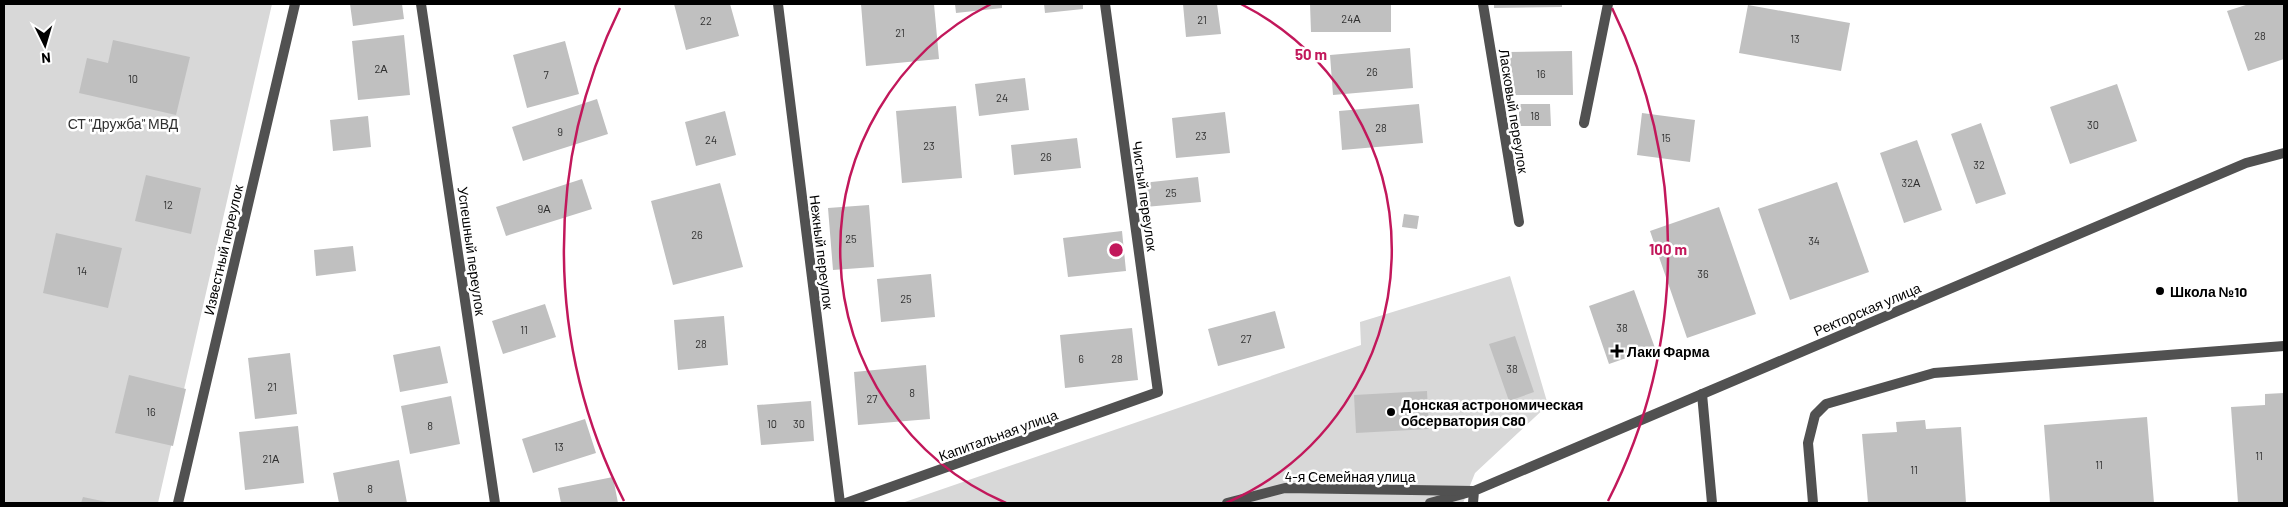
<svg xmlns="http://www.w3.org/2000/svg" width="2288" height="507" viewBox="0 0 2288 507" font-family="Barlow,sans-serif">
	<rect width="100%" height="100%" fill="#fff"/>
	<path fill="#d8d8d8" d="M4,4H272L158,503H4Z
		M1510,276L1548,405L1475,473L1463,503H902L1361,345L1360,322Z"/>
	<path fill="#c0c0c0" d="M350,4H402L404,19L353,26Z
		M674,4H730L739,36L686,50Z
		M861,4H934L939,59L866,66Z
		M955,4H1002V8L956,13Z
		M1044,4H1083V9L1045,13Z
		M1183,4H1217L1221,34L1186,37Z
		M1310,4H1391V32H1311Z
		M1494,4H1562V7L1494,8Z
		M2249,4H2284V59L2248,71L2227,11Z
		M1748,5L1850,23L1841,71L1739,53Z
		M404,35L410,95L358,100L352,41Z
		M113,40L190,57L176,115L79,93L87,58L108,63Z
		M565,41L579,94L527,108L513,55Z
		M1410,48L1413,88L1333,95L1330,55Z
		M1572,51L1573,95H1509L1508,52Z
		M1025,78L1029,110L979,116L975,84Z
		M2117,84L2137,141L2070,164L2050,107Z
		M597,99L608,134L523,161L512,127Z
		M1419,104L1423,143L1342,150L1339,111Z
		M1519,104H1550L1551,126H1519Z
		M956,106L962,178L902,183L896,111Z
		M725,111L736,155L696,166L685,122Z
		M1225,112L1230,153L1176,158L1172,118Z
		M1642,113L1695,120L1690,162L1637,155Z
		M368,116L371,147L333,151L330,120Z
		M1981,123L2006,194L1976,204L1951,134Z
		M1077,138L1081,168L1014,175L1011,145Z
		M1917,140L1942,210L1904,223L1880,153Z
		M146,175L201,188L191,234L135,221Z
		M1198,177L1201,202L1145,207L1142,183Z
		M582,179L592,209L506,236L496,207Z
		M1837,182L1869,272L1790,300L1758,209Z
		M720,183L743,267L673,285L651,201Z
		M869,205L874,267L833,270L828,208Z
		M1719,207L1756,314L1687,338L1650,231Z
		M1404,214L1419,216L1417,229L1402,227Z
		M1122,231L1126,271L1068,277L1063,238Z
		M56,233L122,248L108,308L43,293Z
		M353,246L356,271L316,276L314,250Z
		M931,274L935,317L881,322L877,279Z
		M1634,290L1655,348L1609,364L1589,306Z
		M545,304L556,337L503,354L492,321Z
		M1275,311L1285,348L1218,366L1208,329Z
		M724,316L728,365L678,370L674,320Z
		M1132,328L1138,380L1065,388L1060,335Z
		M1515,336L1534,392L1509,401L1489,344Z
		M440,346L448,383L400,392L393,355Z
		M290,353L297,414L255,419L248,358Z
		M926,365L930,419L858,425L854,372Z
		M129,375L186,389L173,446L115,433Z
		M1427,391L1429,429L1356,433L1354,395Z
		M2284,393V503H2238L2231,407L2265,405V394Z
		M451,396L460,444L410,454L401,406Z
		M811,401L814,441L761,445L757,405Z
		M2147,417L2154,503H2050L2044,425Z
		M585,419L596,453L533,473L522,439Z
		M1925,420L1926,429L1961,427L1966,503H1868L1862,434L1897,432L1896,422Z
		M298,426L304,483L245,490L239,432Z
		M399,460L407,503H339L333,473Z
		M613,477L618,503H561L558,488Z
		M83,497L107,502V503H81Z"/>
	<g fill="none" stroke-linecap="round" stroke-linejoin="round">
		<path stroke="#515151" stroke-width="10" d="M1702,394L1712,503
			M1430,503L1470,492
			M1813,503L1808,443L1815,415L1826,404L1934,373L2284,346"/>
		<path stroke="#515151" stroke-width="10" d="M421,4L495,503
			M778,4L840,503
			M1483,4L1519,222
			M1584,123L1608,4
			M178,503L295,4
			M846,503L1158,392L1105,4
			M1227,503L1285,488L1474,491
			M1473,503L1474,491L2246,163L2284,153"/>
	</g>
	<g fill="none" stroke="#c2185b" stroke-width="2.5">
		<path d="M1006 503A276 276 0 0 1 991 4M1241 4A276 276 0 0 1 1226 503"/>
		<path d="M624 501A552 552 0 0 1 620 8M1612 8A552 552 0 0 1 1608 501"/>
	</g>
	<g fill="#000" stroke="#fff" stroke-width="2">
		<circle cx="2160" cy="291" r="5"/>
		<path d="M1614.5 343.5h5v5h5v5h-5v5h-5v-5h-5v-5h5z"/>
		<circle cx="1391" cy="412" r="5"/>
	</g>
	<g text-anchor="middle" dominant-baseline="central" stroke-width="5" stroke-linejoin="round" paint-order="stroke">
		<g font-size="11" fill="#303030">
			<text x="1351" y="18">24А</text>
			<text x="1202" y="19">21</text>
			<text x="706" y="20">22</text>
			<text x="900" y="32">21</text>
			<text x="2260" y="35">28</text>
			<text x="1795" y="38">13</text>
			<text x="381" y="68">2А</text>
			<text x="1372" y="71">26</text>
			<text x="1541" y="73">16</text>
			<text x="546" y="74">7</text>
			<text x="133" y="78">10</text>
			<text x="1002" y="97">24</text>
			<text x="1535" y="115">18</text>
			<text x="2093" y="124">30</text>
			<text x="1381" y="127">28</text>
			<text x="560" y="131">9</text>
			<text x="1201" y="135">23</text>
			<text x="1666" y="137">15</text>
			<text x="711" y="139">24</text>
			<text x="929" y="145">23</text>
			<text x="1046" y="156">26</text>
			<text x="1979" y="164">32</text>
			<text x="1911" y="182">32А</text>
			<text x="1171" y="192">25</text>
			<text x="168" y="204">12</text>
			<text x="544" y="208">9А</text>
			<text x="697" y="234">26</text>
			<text x="851" y="238">25</text>
			<text x="1814" y="240">34</text>
			<text x="82" y="270">14</text>
			<text x="1703" y="273">36</text>
			<text x="906" y="298">25</text>
			<text x="1622" y="327">38</text>
			<text x="524" y="329">11</text>
			<text x="1246" y="338">27</text>
			<text x="701" y="343">28</text>
			<text x="1081" y="358">6</text>
			<text x="1117" y="358">28</text>
			<text x="1512" y="368">38</text>
			<text x="272" y="386">21</text>
			<text x="912" y="392">8</text>
			<text x="872" y="398">27</text>
			<text x="151" y="411">16</text>
			<text x="772" y="423">10</text>
			<text x="799" y="423">30</text>
			<text x="430" y="425">8</text>
			<text x="559" y="446">13</text>
			<text x="2259" y="455">11</text>
			<text x="271" y="458">21А</text>
			<text x="2099" y="464">11</text>
			<text x="1914" y="469">11</text>
			<text x="370" y="488">8</text>
		</g>
		<g font-size="14" fill="#000" stroke="#fff">
			<text transform="translate(1514 111) rotate(81)">Ласковый переулок</text>
			<text transform="translate(1145 196) rotate(82)">Чистый переулок</text>
			<text transform="translate(223 250) rotate(-77)">Известный переулок</text>
			<text transform="translate(472 251) rotate(82)">Успешный переулок</text>
			<text transform="translate(822 252) rotate(83)">Нежный переулок</text>
			<text transform="translate(1867 309) rotate(-23)">Ректорская улица</text>
			<text transform="translate(998 435) rotate(-20)">Капитальная улица</text>
			<text x="1350" y="476">4-я Семейная улица</text>
		</g>
		<g font-size="14" fill="#2f2f2f" stroke="#fff">
			<text x="123" y="123">СТ "Дружба" МВД</text>
		</g>
		<g font-size="14" font-weight="bold" fill="#000" stroke="#fff" text-anchor="start">
			<text x="2170" y="291">Школа №10</text>
			<text x="1627" y="351">Лаки Фарма</text>
			<text x="1401" y="404">Донская астрономическая<tspan x="1401" dy="16">обсерватория C80</tspan></text>
		</g>
	</g>
	<circle cx="1116" cy="250" r="8" fill="#c2185b" stroke="#fff" stroke-width="2.5"/>
	<g font-size="15" text-anchor="middle" font-weight="bold" fill="#c2185b" stroke="#fff" stroke-width="5" stroke-linejoin="round" paint-order="stroke">
		<text x="1311" y="60">50 m</text>
		<text x="1668" y="255">100 m</text>
	</g>
	<rect width="2288" height="507" fill="none" stroke="#000000" stroke-width="10"/>
	<g transform="translate(45 45) rotate(175)" stroke="#ffffff" stroke-width="4" paint-order="stroke">
	<path d="M0-4L9 19L0 12L-9 19Z" fill="#000000"/>
	<text y="-8" font-size="14" font-weight="bold" text-anchor="middle" fill="#000000">N</text>
	</g>
</svg>
